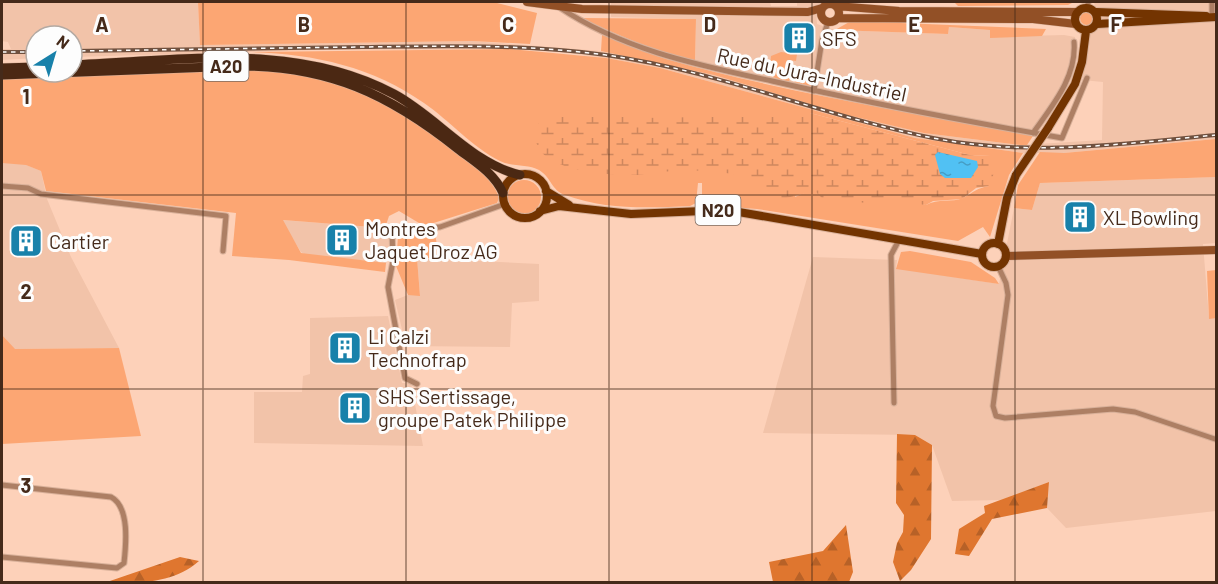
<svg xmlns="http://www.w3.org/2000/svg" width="1218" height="584" viewBox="0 0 1218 584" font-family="Barlow,sans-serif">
	<defs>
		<pattern id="forest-firs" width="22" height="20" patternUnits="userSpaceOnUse" patternTransform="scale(1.5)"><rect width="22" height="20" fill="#df762f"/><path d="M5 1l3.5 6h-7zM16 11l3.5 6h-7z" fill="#b76127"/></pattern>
		<pattern id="wetland-marsh" width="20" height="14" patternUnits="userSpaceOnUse" patternTransform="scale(1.5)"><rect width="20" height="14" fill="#fca673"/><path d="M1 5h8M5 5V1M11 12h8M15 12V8" fill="none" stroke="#ce875e"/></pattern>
		<pattern id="water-ripples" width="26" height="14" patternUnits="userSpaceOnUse" patternTransform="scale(1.5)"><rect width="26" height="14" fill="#51c1f3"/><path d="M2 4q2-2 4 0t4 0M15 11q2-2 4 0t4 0" fill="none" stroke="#459dc4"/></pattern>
	</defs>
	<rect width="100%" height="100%" fill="#fdd1b9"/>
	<path fill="#f2c3a9" d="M2,2H198L200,45L472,41L601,51L714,75L844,114L924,133L1021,145L1102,140L1103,82L1082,80L1089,49L1090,33L1099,25L1094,2H1214V11H1216V139L1064,153H1023L915,138L660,68L606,58L552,51L510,49L313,50L72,57V36H36V58L2,60V49H11L8,42L2,41Z
		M611,2H770L771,6H797V2H823L816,6L817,24L835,30L948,34L949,27L990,30V37L1064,35L1075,37V54L1073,69L1035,137L817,94L695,66L696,19L611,17Z
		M904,2H1029L941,3Z
		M2,162L24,164L41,171L47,199L71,257L119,348L14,349L2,335Z
		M1216,177V243L1203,244L1209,318H1216V511L1066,528L1047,508L1049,482L1001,500L952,501L932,445L915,435L763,433L813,257L897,260L896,268L999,284L1014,208L1032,210L1040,183Z
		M281,220L385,228L390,234V257L386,263L306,255L301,252Z
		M417,258L539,264V301L512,303L510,347L406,346L395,300L408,295H420Z
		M388,316L402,383H411L423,446L254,443V392H302L303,376L310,374V318Z"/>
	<path fill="#fca673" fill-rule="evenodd" d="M198,2H493L537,13L530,44L472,41L200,45Z
		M1074,2L1068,5L958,6L955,3Z
		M1080 18a7 7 0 1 1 14 0a7 7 0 1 1-14 0Z
		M582,18L696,19L695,61C654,50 618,36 582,18Z
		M851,21L1046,29L1042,36L990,38V30L949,27L948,34L835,30Z
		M602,35C624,41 644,52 666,59C786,93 911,112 1033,136L1027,145H1021L924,133L843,114L714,75L601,51Z
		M510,49L606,58L660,68L915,138L1023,153L1009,175L990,237L983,227L958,241L757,209L706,205L702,202V183H698L696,203L690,206C647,208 606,210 565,195C552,191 551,177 539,170C528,164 512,167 500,161C472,147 450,121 424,103C372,66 310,53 248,52ZM810,113L970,155L990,156L989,186C977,188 974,192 963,198C952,203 938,198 926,205C883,194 837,176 795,197Z
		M781,52L797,54L796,61L787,60L783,75L790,77L789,82L769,76L771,56Z
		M804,68L806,72L814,73L811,86L794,82L795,78L801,79Z
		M227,70C248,71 271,69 292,73C354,82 407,113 455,152C472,166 493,177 499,198L497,203L424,226L399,211L389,216L385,228L283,220L301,253L386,263L385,272L289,260L232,256L236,213L46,191L41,171L26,165L2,163V78Z
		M1216,139V177L1040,183L1032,210L1014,208L1018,185L1040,152L1064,153Z
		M507 197a17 17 0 1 1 34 0a17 17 0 1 1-34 0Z
		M435,233L439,258H417L420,296L408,295L396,266L398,236Z
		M910,251L971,262L995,278L999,284L896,269L901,252Z
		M1216,270V318L1209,319L1207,271Z
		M2,335L15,349L119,348L141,436L2,444Z"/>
	<path fill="url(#forest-firs)" d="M897,434L915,435L932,445L931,539L911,570L900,581L893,562L897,543L903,532L904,515L896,503Z
		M1049,482L1047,508L992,519L969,556L955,554L959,529L985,513L984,506Z
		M846,525L853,572L849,582H773L769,562L823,551Z
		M180,557L199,561C173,584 140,583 107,582Z"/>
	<path fill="url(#wetland-marsh)" d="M810,113L970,155L990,156L999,160L989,186L976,188L962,199L933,201L926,205L888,200L875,204L822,198L815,191L778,200C767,184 745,175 726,173C710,170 692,170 676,171C663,171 651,174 639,175C608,176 512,171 541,119L549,117L611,115L643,118L701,117L729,114L760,117Z"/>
	<path fill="url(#water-ripples)" d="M938,152L977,161L978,167L971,178H945L940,174L935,155Z"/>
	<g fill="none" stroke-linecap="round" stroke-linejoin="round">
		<g stroke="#d8b099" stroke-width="7">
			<path id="street" d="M828,2L829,4
				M1088,2V8
				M1212,2V17
				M559,7C623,50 698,65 772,81C868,103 965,121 1062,138L1087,78
				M814,91L822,40L828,22
				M1033,133C1052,106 1077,77 1074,42
				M2,186L28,188L41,194L226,216L223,251
				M998,266L1006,283L1008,295L993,406L996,416L1005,418L1113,409L1135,412L1215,439
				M417,384L405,378L388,287L393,261L392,231L440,227L505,204
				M894,403L891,255L899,240
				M2,485L111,497C130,507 126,545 124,563L117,568L2,557"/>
		</g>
		<g stroke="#d8b099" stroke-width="9">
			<path id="secondary" d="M527,2L582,9L808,12L822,8
				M821 13a9 9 0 1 1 18 0a9 9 0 1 1-18 0Z
				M836,6L899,11L1078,12
				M838,18L1033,19L1076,24
				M1006,256L1216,250"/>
		</g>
		<g stroke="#d8b099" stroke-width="10">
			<path id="primary" d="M1075 19a11 11 0 1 1 22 0a11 11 0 1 1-22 0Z
				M1096,12L1206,16
				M1097,24L1216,17
				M1048,128L1075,84L1082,62L1086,31
				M503 196a22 22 0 1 1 44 0a22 22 0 1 1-44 0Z
				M546,191L569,205
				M540,211L559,206L631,214L727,210L982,254
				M982 255a12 12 0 1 1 24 0a12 12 0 1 1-24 0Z
				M998,244L1007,198L1016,175"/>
		</g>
		<g stroke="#d8b099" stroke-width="10">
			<path id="highway" d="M72,65C180,61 295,41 394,94C437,117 472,164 520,175
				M2,68L36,67
				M2,75L239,66C329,66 389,94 458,149C475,162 494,173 503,193"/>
		</g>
		<use href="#street" stroke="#ad7f64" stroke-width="5"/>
		<use href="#secondary" stroke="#925026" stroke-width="8"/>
		<use href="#primary" stroke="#733401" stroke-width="8"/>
		<use href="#highway" stroke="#4b2813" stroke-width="9"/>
		<g stroke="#6f503e" stroke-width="4">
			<path id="rail" d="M72,51C169,50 266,48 363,47C444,46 525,44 606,55C718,71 823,116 933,138C1028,157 1121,144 1216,135
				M2,52H36"/>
		</g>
		<use href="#rail" stroke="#fdfdfd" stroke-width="1.5" stroke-dasharray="4.5" stroke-linecap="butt"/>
		<g stroke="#d8b099" stroke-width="10" stroke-linecap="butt">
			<path id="primary-bridge" d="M1016,175L1048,128"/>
		</g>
		<use href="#primary-bridge" stroke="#733401" stroke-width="8"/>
	</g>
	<path fill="none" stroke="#452a1a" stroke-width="1.5" stroke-opacity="0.55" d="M203,2V582M406,2V582M609,2V582M812,2V582M1015,2V582M2,195H1216M2,389H1216"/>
	<defs>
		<g id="building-square" transform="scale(1.725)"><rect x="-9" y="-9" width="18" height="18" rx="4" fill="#1881aa" stroke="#fdfdfd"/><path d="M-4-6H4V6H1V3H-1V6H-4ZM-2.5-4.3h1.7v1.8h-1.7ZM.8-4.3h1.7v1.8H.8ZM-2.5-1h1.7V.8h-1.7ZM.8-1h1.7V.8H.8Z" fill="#fff"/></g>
	</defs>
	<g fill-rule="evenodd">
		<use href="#building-square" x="799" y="38"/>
		<use href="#building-square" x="1080" y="217"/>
		<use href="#building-square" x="342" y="240"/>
		<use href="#building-square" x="26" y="241"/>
		<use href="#building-square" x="345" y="348"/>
		<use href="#building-square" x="355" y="408"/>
	</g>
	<g text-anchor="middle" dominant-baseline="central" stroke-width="6" stroke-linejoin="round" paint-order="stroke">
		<g fill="#fdfdfd" stroke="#7c695e" stroke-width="1.5">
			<rect x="203.5" y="51" width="45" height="30" rx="4.5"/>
			<rect x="695.5" y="195" width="45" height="30" rx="4.5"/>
		</g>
		<g font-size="18" font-weight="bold" fill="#452a1a">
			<text x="226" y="66">A20</text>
			<text x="718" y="210">N20</text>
		</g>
		<g font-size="20" fill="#452a1a" stroke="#fdfdfd" text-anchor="start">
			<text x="822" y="38">SFS</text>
			<text x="1103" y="217">XL Bowling</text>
			<text x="365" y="228">Montres<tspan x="365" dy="23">Jaquet Droz AG</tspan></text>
			<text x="49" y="241">Cartier</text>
			<text x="368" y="336">Li Calzi<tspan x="368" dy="23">Technofrap</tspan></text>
			<text x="378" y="396">SHS Sertissage,<tspan x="378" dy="23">groupe Patek Philippe</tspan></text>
		</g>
		<g font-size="20" fill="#452a1a" stroke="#fdfdfd">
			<text transform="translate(812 74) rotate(12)">Rue du Jura-Industriel</text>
		</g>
	</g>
	<g font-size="20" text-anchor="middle" font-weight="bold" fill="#452a1a" stroke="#fdfdfd" stroke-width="6" stroke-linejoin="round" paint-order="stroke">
		<text x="102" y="32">A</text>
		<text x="304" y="32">B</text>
		<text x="508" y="32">C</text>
		<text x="710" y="32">D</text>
		<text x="914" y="32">E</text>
		<text x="1116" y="32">F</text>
		<text x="26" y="104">1</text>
		<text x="26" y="299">2</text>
		<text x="26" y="493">3</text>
	</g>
	<rect width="1218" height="584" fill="none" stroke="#452a1a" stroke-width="6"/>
	<g transform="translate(54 54) rotate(37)"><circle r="28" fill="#fdfdfd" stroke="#b3a9a2" stroke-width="1.5"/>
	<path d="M0-4.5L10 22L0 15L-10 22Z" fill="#1881aa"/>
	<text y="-9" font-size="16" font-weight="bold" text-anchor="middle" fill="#452a1a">N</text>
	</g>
</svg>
